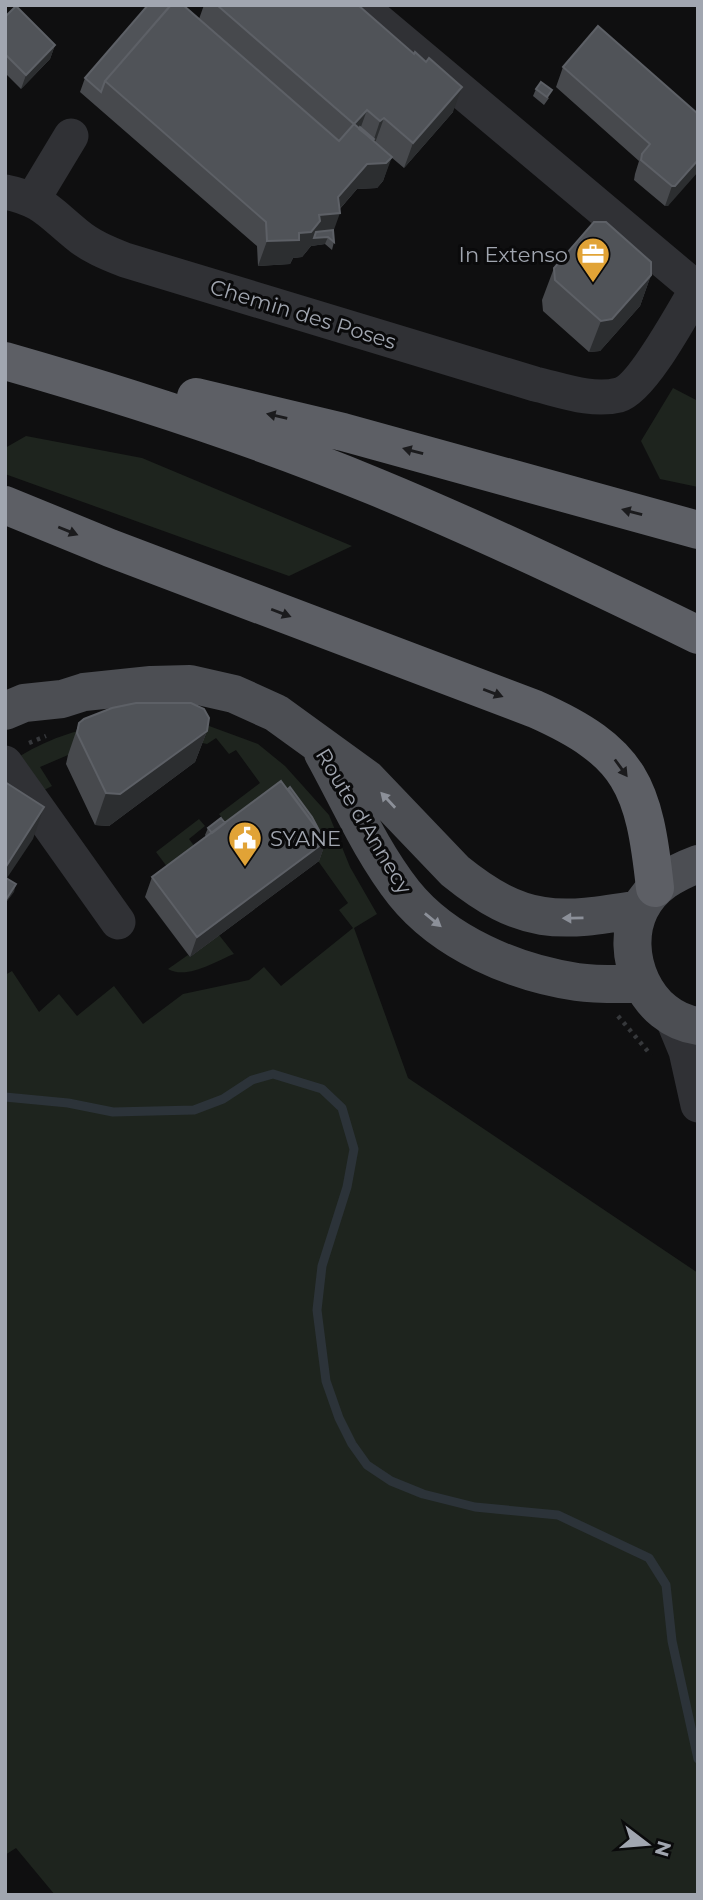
<svg xmlns="http://www.w3.org/2000/svg" width="703" height="1900" viewBox="0 0 703 1900" font-family="Montserrat,sans-serif">
	<rect width="100%" height="100%" fill="#0f0f10"/>
	<path fill="#1e241e" d="M673,388L698,401V487L660,479L641,441Z
		M26,436L142,458L352,546L289,576L5,474V448Z
		M119,720L201,723L258,744L285,766L329,815L350,867L377,914L354,928L408,1078L698,1273V1895H55L16,1848L5,1855V975L12,971L39,1012L59,994L77,1016L114,986L143,1024L183,994L249,980L264,967L281,986L353,928L339,910L348,903L311,851L227,824L219,814L260,783L236,750L229,754L216,738L207,744L198,742L68,755L40,767L52,786L44,790L20,756C51,737 84,728 119,720Z
		M199,819L205,826L189,839L195,847L168,868L156,852Z
		M219,935L234,954C216,961 187,980 168,969L188,955L190,957Z"/>
	<g fill="none" stroke-linecap="round" stroke-linejoin="round">
		<path stroke="#2c3339" stroke-width="9" d="M5,1097L68,1103L113,1112L194,1110L223,1099L252,1080L273,1074L322,1089L342,1108L354,1149L347,1187L322,1266L317,1310L326,1381L339,1418L352,1444L367,1465L391,1481L423,1494L475,1507L558,1515L649,1558L666,1585L672,1641L698,1759"/>
		<path stroke="#36383b" stroke-width="4.5" stroke-dasharray="3.5 5" stroke-linecap="butt" d="M29,743L46,736
			M618,1016L651,1055"/>
		<path stroke="#303135" stroke-width="35" d="M359,5L697,289
			M5,192C41,199 49,212 76,234C90,246 107,253 125,260L535,384C561,390 592,402 619,395C643,388 684,310 698,287
			M33,199L71,136
			M5,763L118,922
			M672,1017L686,1051L698,1105"/>
		<path stroke="#4c4e53" stroke-width="38" d="M5,711L24,703L62,699L84,692L151,685L190,684L234,694L276,713L367,779L455,871C523,926 558,923 640,909
			M323,753C349,800 371,851 404,893C444,943 515,973 577,982C598,985 620,984 642,984
			M698,864C674,873 652,885 640,909C618,954 646,1019 698,1026"/>
		<path stroke="#5d5f65" stroke-width="38" d="M5,361C131,397 255,437 376,487C485,532 592,583 698,635
			M196,397L343,432L698,530
			M5,505L110,548L535,709C632,752 644,786 655,888"/>
	</g>
	<path fill="#47494d" d="M204,5H358L453,112L404,168L391,157L383,181L377,188L357,189L339,210L333,230L334,242L332,250L325,244L311,246L302,257L293,258L290,264L258,266L257,246L80,92L85,78L169,7L199,19Z
		M5,17L55,45L50,59L21,89L5,73Z
		M563,67L698,114L668,206H665L634,180L635,174L639,161L556,87Z
		M536,89L549,98L544,105L533,96Z
		M554,268L651,275L640,306L600,351L589,352L543,311L542,300Z
		M79,723L207,731L195,762L109,826L95,825L66,764L68,755Z
		M225,823L321,834L326,841L319,861L190,957L145,897L152,877L206,837L205,835L208,828Z"/>
	<path fill="#2c2e30" d="M55,45L50,59L21,89L26,75Z
		M462,87L453,112L404,168L413,143Z
		M367,110L358,135L354,124Z
		M384,118L375,143L358,161L374,139L380,121Z
		M392,157L383,181L377,188L357,189L336,213H340L331,238L328,237L325,244L311,246L302,257L293,258L290,264L258,266L267,241L299,233L338,197L367,164Z
		M698,160V172L668,206H665L672,186Z
		M651,275L640,306L600,351L589,352L601,321Z
		M207,731L195,762L109,826L95,825L106,793Z
		M44,807L33,839L5,881V868Z
		M326,841L319,861L190,957L197,937Z
		M16,884L14,892L5,904V901Z"/>
	<path fill="#505358" stroke="#5d6066" stroke-width="2" d="M148,5H167L169,7L105,81L101,92L85,78Z
		M171,5H183L339,141L354,124L392,157L386,163L367,164L338,197L340,213L319,215L320,221L311,232L299,233V240L267,241L266,222L105,81Z
		M217,5H358L414,54L415,52L426,62L429,58L462,87L413,143L384,118L380,121L367,110L354,124Z
		M16,6L55,45L26,75L5,54V17Z
		M598,26L698,114V160L675,186H672L641,160L642,154L650,144L563,67Z
		M541,82L552,90L547,97L536,89Z
		M360,127L374,139L373,140L359,129Z
		M594,222H606L651,262V275L612,319L601,321L555,280L554,268Z
		M333,230L334,242L328,237L314,238L316,232Z
		M136,703H191L204,709L209,718L207,731L120,794L106,793L77,733L79,723L84,719L112,708Z
		M281,781L326,841L197,937L152,877Z
		M5,782L44,807L5,868Z
		M290,787L312,817L321,834L288,789Z
		M221,818L225,823L212,833L208,828Z
		M6,878L16,884L5,901V879Z"/>
	<defs><path id="oneway-solid" d="M-6-.8H1V-3.2L6.5 0L1 3.2V.8H-6Z" transform="scale(1.75)"/></defs>
	<g fill="#1b1b1d">
		<use href="#oneway-solid" transform="translate(277 416) rotate(-167)"/>
		<use href="#oneway-solid" transform="translate(413 451) rotate(-165)"/>
		<use href="#oneway-solid" transform="translate(632 512) rotate(-165)"/>
		<use href="#oneway-solid" transform="translate(68 531) rotate(22)"/>
		<use href="#oneway-solid" transform="translate(281 613) rotate(21)"/>
		<use href="#oneway-solid" transform="translate(493 693) rotate(21)"/>
		<use href="#oneway-solid" transform="translate(621 768) rotate(54)"/>
	</g>
	<g fill="#8c9099">
		<use href="#oneway-solid" transform="translate(388 800) rotate(-133)"/>
		<use href="#oneway-solid" transform="translate(573 918) rotate(179)"/>
		<use href="#oneway-solid" transform="translate(433 920) rotate(39)"/>
	</g>
	<defs>
		<g id="office-pin" transform="scale(1.75)"><path d="M0 17L-7.5 6A9.5 9.5 0 1 1 7.5 6Z" fill="#e1a336" stroke="#0a0a0b"/><path d="M-6-3h4V-5.5h4V-3h4V5H-6ZM-1-4.5V-3h2v-1.5ZM-6 0V1H6V0Z" fill="#fff"/></g>
		<g id="civic-pin" transform="scale(1.75)"><path d="M0 17L-7.5 6A9.5 9.5 0 1 1 7.5 6Z" fill="#e1a336" stroke="#0a0a0b"/><path d="M-.6-6.5H3V-4.5H.6V-3L4-1V1h2V6H-6V1h2V-1L-.6-3ZM-1.2 2.5V6h2.4V2.5Z" fill="#fff"/></g>
	</defs>
	<g fill-rule="evenodd">
		<use href="#office-pin" x="593" y="254"/>
		<use href="#civic-pin" x="245" y="838"/>
	</g>
	<g text-anchor="middle" dominant-baseline="central" stroke-width="6" stroke-linejoin="round" paint-order="stroke">
		<g font-size="21" fill="#a1a6b0" stroke="#0a0a0b" text-anchor="end">
			<text x="568" y="254">In Extenso</text>
			<text x="270" y="838" text-anchor="start">SYANE</text>
		</g>
		<g font-size="21" fill="#a1a6b0" stroke="#0a0a0b">
			<text transform="translate(303 314) rotate(17)">Chemin des Poses</text>
			<text transform="translate(364 821) rotate(59)">Route d'Annecy</text>
		</g>
	</g>
	<rect width="703" height="1900" fill="none" stroke="#a1a6b0" stroke-width="14"/>
	<g transform="translate(647 1844) rotate(106)" stroke="#0a0a0b" stroke-width="5" paint-order="stroke">
	<path d="M0-5L12 26L0 18L-12 26Z" fill="#a1a6b0"/>
	<text y="-10" font-size="19" font-weight="bold" text-anchor="middle" fill="#a1a6b0">N</text>
	</g>
</svg>
